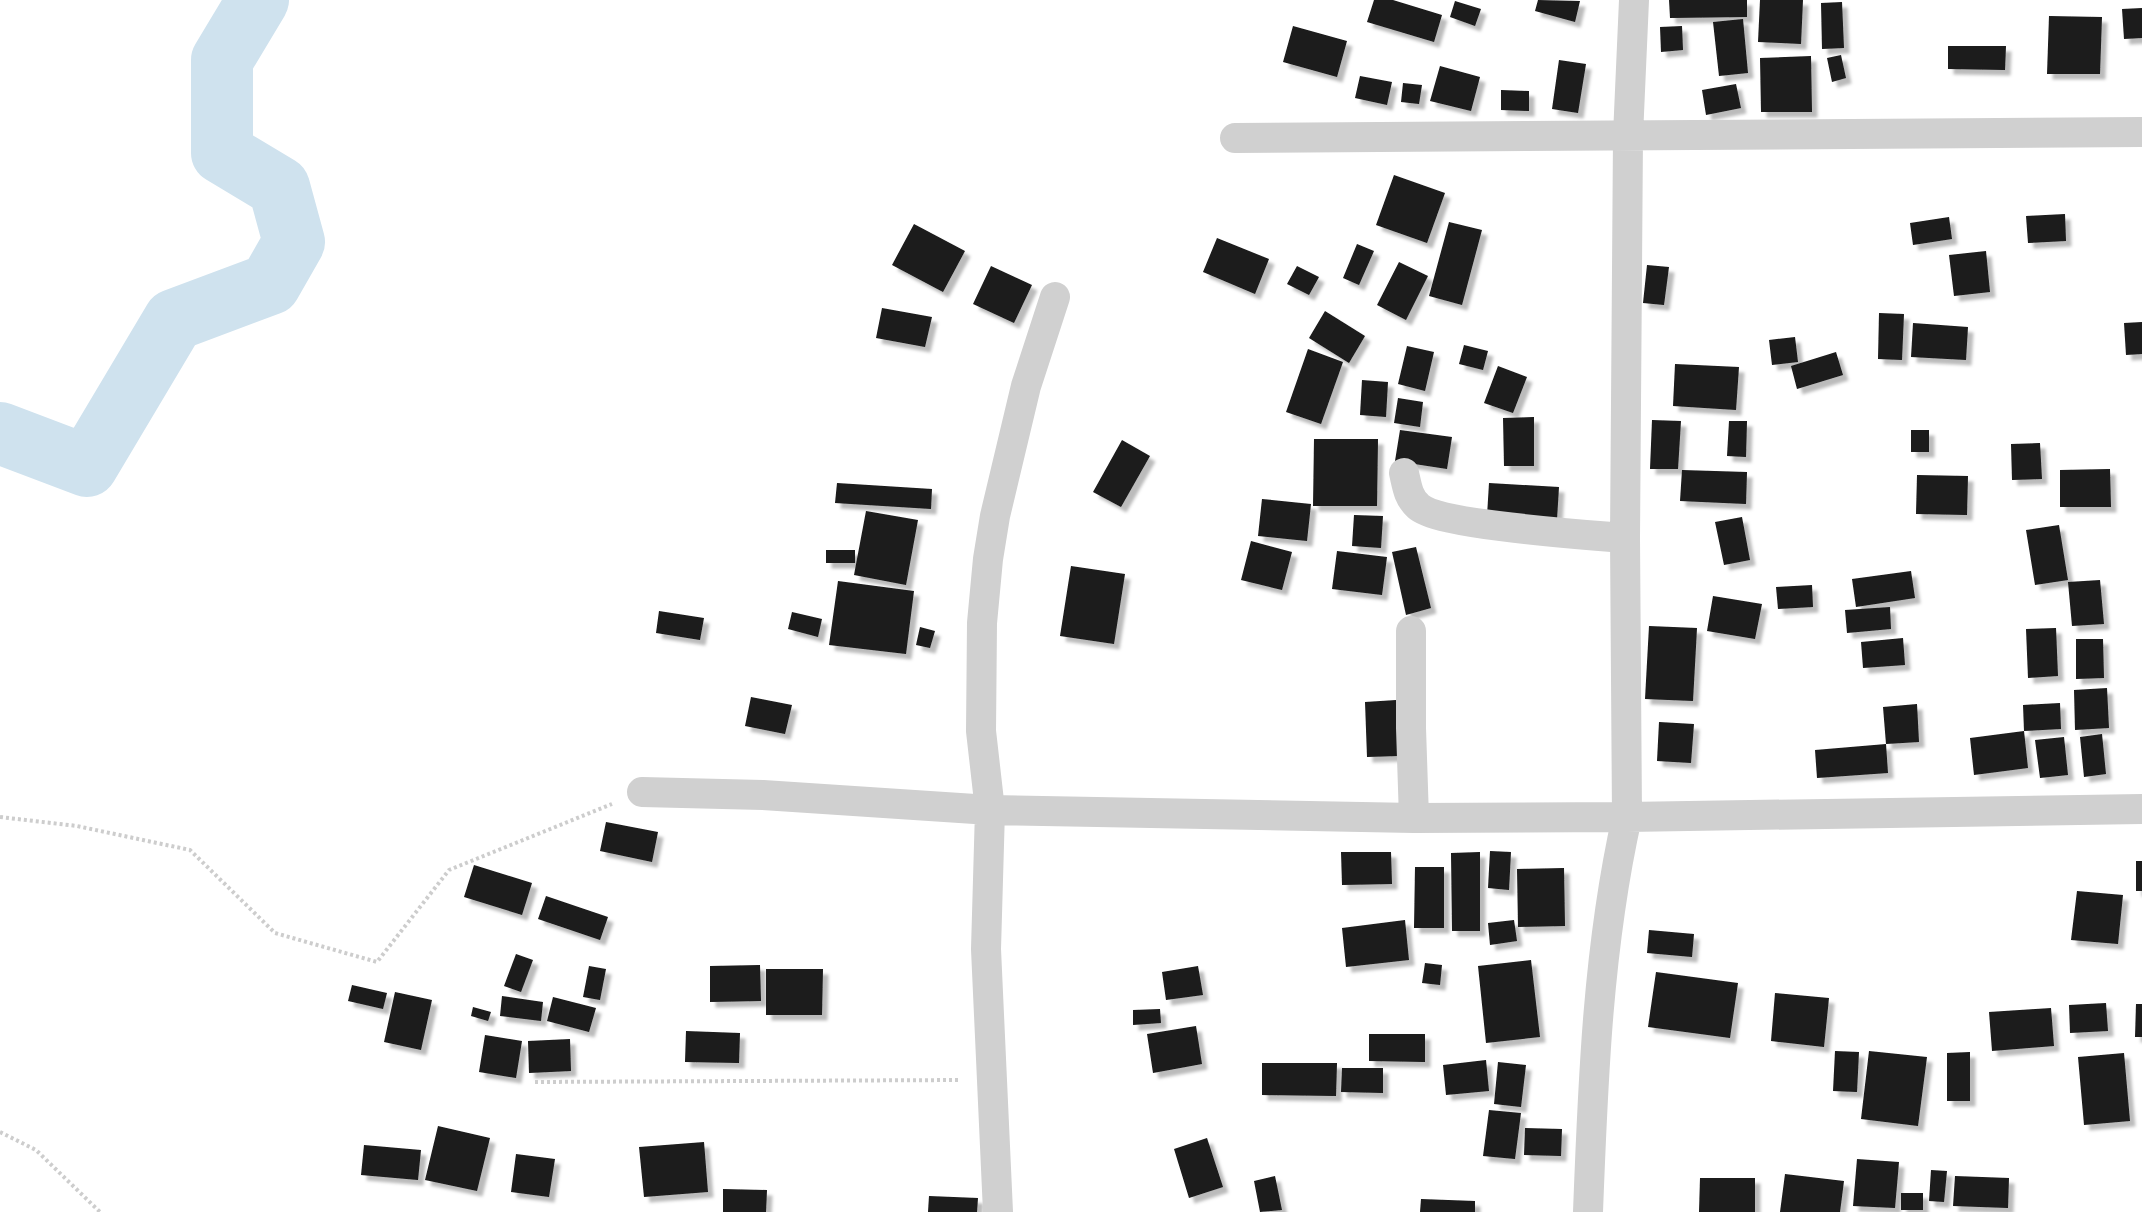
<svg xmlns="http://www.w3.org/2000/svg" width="2142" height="1212" viewBox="0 0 2142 1212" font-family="'Archivo Narrow',sans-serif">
	<defs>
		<filter id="shadow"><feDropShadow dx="5.5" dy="5.5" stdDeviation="1.5" flood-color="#0004"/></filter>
	</defs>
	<rect width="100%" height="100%" fill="#fff"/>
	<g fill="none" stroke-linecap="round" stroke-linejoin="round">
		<path stroke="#cfe2ee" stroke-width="62" d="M0,433L87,466L174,320L270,284L294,242L279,187L222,153V60L258,0"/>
	</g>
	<path fill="#1a1a1a" filter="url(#shadow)" d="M1374,0H1393L1442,15L1434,42L1367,22Z
		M1538,0L1580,1L1575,22L1535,11Z
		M1669,0H1747V17L1670,18Z
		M1760,0H1803L1801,44L1758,42Z
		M1455,1L1481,9L1475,26L1450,17Z
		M1842,2L1844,48L1822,49L1821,3Z
		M2142,8V38L2124,39L2122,9Z
		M2049,16L2102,17L2100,74H2047Z
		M1743,19L1748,73L1719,76L1713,22Z
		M1293,26L1347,41L1337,77L1283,62Z
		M1682,26L1683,50L1661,52L1660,27Z
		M1948,46H2006L2005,70L1948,69Z
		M1841,55L1846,78L1832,82L1827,58Z
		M1811,56L1812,112H1761L1760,58Z
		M1559,60L1586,64L1578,113L1552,109Z
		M1440,66L1480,77L1471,111L1430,101Z
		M1360,76L1392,82L1387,105L1355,98Z
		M1403,83L1422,85L1419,104L1401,102Z
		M1736,84L1741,108L1706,115L1702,90Z
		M1501,90L1529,91V111L1501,110Z
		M1394,175L1445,193L1427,243L1376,225Z
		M2065,214L2066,241L2028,243L2026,216Z
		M1949,217L1952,239L1913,245L1910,223Z
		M1449,222L1482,230L1462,305L1429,296Z
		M914,224L965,251L943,292L892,265Z
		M1217,238L1269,259L1255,294L1203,272Z
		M1357,244L1374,251L1359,285L1343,278Z
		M1986,251L1990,292L1954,296L1949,255Z
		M1399,262L1428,276L1406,320L1377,305Z
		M1647,265L1669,267L1664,305L1643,303Z
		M991,266L1032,285L1014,323L973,304Z
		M1297,266L1319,277L1309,295L1287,284Z
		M882,308L932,317L925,347L876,338Z
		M1325,311L1365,336L1349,363L1309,338Z
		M1879,313L1904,314L1902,360L1878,359Z
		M2142,322V354L2126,355L2124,323Z
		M1913,323L1968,327L1966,360L1911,357Z
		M1795,337L1798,362L1772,365L1769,340Z
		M1464,345L1488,351L1483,370L1459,364Z
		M1407,346L1434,352L1425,391L1398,384Z
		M1308,349L1343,362L1321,424L1286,412Z
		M1836,352L1843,375L1797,389L1791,366Z
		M1675,364L1739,367L1736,410L1673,406Z
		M1498,366L1527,377L1513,413L1484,403Z
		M1362,380L1388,382L1386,417L1360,415Z
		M1398,398L1423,402L1420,427L1394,423Z
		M1534,417V466H1504L1503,418Z
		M1652,420L1681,421L1678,469H1650Z
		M1729,421H1747L1746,457L1727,456Z
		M1400,430L1452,437L1447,469L1395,461Z
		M1911,430H1929V452H1911Z
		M1314,439H1378L1377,506H1313Z
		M1122,440L1150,456L1121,507L1093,492Z
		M2040,443L2042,479L2012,480L2011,444Z
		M2110,469L2111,507H2060V470Z
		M1682,470L1747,472L1746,504L1680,501Z
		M1917,475L1968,476L1967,515L1916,514Z
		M837,483L932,489L931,509L835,503Z
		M1489,483L1559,487L1557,519L1487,516Z
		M1262,499L1311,504L1307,541L1258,536Z
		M866,511L918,520L906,585L854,575Z
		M1354,515L1383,516L1381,548L1352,546Z
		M1742,517L1750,560L1724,565L1715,522Z
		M2059,525L2068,580L2035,585L2026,530Z
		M1251,541L1292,552L1282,590L1241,580Z
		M1416,547L1431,608L1406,615L1392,552Z
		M826,550H855V563H826Z
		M1337,551L1387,557L1382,595L1332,589Z
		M1071,566L1125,574L1114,644L1060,636Z
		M1911,571L1915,598L1856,607L1852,579Z
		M2100,580L2104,624L2072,626L2068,582Z
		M838,581L914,591L906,654L829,645Z
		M1812,585L1813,607L1778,609L1776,587Z
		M1713,596L1762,604L1755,639L1707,631Z
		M1890,607L1891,629L1847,633L1845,610Z
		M659,611L704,618L700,640L656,633Z
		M792,612L822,619L818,637L788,629Z
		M1649,626L1697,628L1693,701L1645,699Z
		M920,627L935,631L930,648L916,645Z
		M2056,628L2058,676L2028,678L2026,629Z
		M1903,638L1905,665L1863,668L1861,642Z
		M2076,639H2103L2104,678L2076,679Z
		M2107,688L2109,728L2075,730L2074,690Z
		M751,697L792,705L785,734L745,726Z
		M1396,700L1398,756L1367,757L1365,702Z
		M2060,703L2061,729L2024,731L2023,705Z
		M1917,704L1919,742L1886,744L1888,773L1817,778L1815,750L1886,744L1883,707Z
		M1659,722L1694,724L1691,763L1657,761Z
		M2024,731L2028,768L1974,775L1970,738Z
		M2102,734L2106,774L2084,777L2080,737Z
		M2064,737L2068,775L2040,778L2035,740Z
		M606,822L658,832L652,862L600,851Z
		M1490,851L1511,852L1509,890L1488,888Z
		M1341,852H1391L1392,884L1342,885Z
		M1480,852V931H1452L1451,853Z
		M2136,861H2142V891H2136Z
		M474,865L532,883L522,915L464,897Z
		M1415,867H1444V928H1414Z
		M1564,868L1565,926L1518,927L1517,869Z
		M2077,891L2123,895L2118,944L2071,940Z
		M546,896L608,917L600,940L538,919Z
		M1405,920L1409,960L1346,967L1342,928Z
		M1514,920L1517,941L1490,945L1488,923Z
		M1649,930L1694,934L1692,957L1647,953Z
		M516,954L533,960L521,992L504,986Z
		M1531,960L1540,1037L1486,1043L1478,966Z
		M1425,963L1442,965L1440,985L1422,983Z
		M760,965L761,1001L710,1002V966Z
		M589,966L606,969L600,1000L583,997Z
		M1198,966L1203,995L1166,1000L1162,972Z
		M766,969H823L822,1015H766Z
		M1656,972L1738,983L1730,1038L1648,1027Z
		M352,985L387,993L383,1009L348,1001Z
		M395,992L432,1000L421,1050L384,1042Z
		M1775,993L1829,998L1824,1047L1771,1041Z
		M502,996L543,1002L541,1021L500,1016Z
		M553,997L596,1008L589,1032L547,1021Z
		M2106,1003L2108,1031L2070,1033L2069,1005Z
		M2136,1004H2142V1037H2135Z
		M473,1007L491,1012L488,1021L471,1016Z
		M2051,1008L2054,1046L1992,1051L1989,1012Z
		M1160,1009L1161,1023L1133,1025V1010Z
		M1196,1026L1202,1064L1153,1073L1147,1034Z
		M686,1031L740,1033L739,1063L685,1062Z
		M1369,1034H1425V1062L1369,1061Z
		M485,1035L522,1041L516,1078L479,1072Z
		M570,1039L571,1071L529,1073L528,1041Z
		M1835,1051L1859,1052L1857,1092L1833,1091Z
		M1869,1051L1927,1057L1918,1126L1861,1119Z
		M1970,1052V1101H1947V1053Z
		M2124,1053L2130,1121L2084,1125L2078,1057Z
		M1486,1060L1489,1091L1446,1095L1443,1065Z
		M1498,1062L1526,1065L1521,1107L1494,1104Z
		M1262,1063H1337L1336,1096L1262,1095Z
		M1342,1068H1383V1093L1341,1092Z
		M1489,1110L1521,1113L1515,1159L1483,1156Z
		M438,1126L490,1138L477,1191L425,1180Z
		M1525,1128L1562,1129L1561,1156L1524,1155Z
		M1207,1138L1223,1187L1189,1198L1174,1149Z
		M704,1142L708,1192L644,1197L639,1147Z
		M364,1145L421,1150L418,1180L361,1175Z
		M516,1154L555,1159L549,1197L511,1192Z
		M1857,1159L1899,1162L1895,1208L1853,1206Z
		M1931,1170L1947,1171L1944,1202L1929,1201Z
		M1785,1174L1844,1181L1840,1212H1780Z
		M1275,1176L1282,1210L1260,1212L1254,1181Z
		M1955,1176L2009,1178L2008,1208L1953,1206Z
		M1700,1178H1755V1212H1699Z
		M723,1189L767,1190L766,1212H723Z
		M1901,1193H1923V1210H1901Z
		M929,1196L978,1198L977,1212H928Z
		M1421,1199L1475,1201V1212H1420Z"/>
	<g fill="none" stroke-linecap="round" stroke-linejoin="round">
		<path stroke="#cdcdcd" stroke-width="4" stroke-dasharray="3 3" stroke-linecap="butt" d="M0,817L77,826L190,850L275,933L377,962L449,870L612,804
			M535,1082L961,1080
			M0,1132L36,1150L100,1212"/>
		<path stroke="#d0d0d0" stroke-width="30" d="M1235,138L2142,132
			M1404,473C1407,486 1408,497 1418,506C1438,525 1589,535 1625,538
			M1411,631V728L1414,818
			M642,792L763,795L990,810L1414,818L1627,817L2142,809
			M998,1212L986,949L990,810L981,731L982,623L988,559L995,516L1026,386L1055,297
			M1588,1212C1593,1079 1598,947 1627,817L1625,538L1628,136L1634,0"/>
	</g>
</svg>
